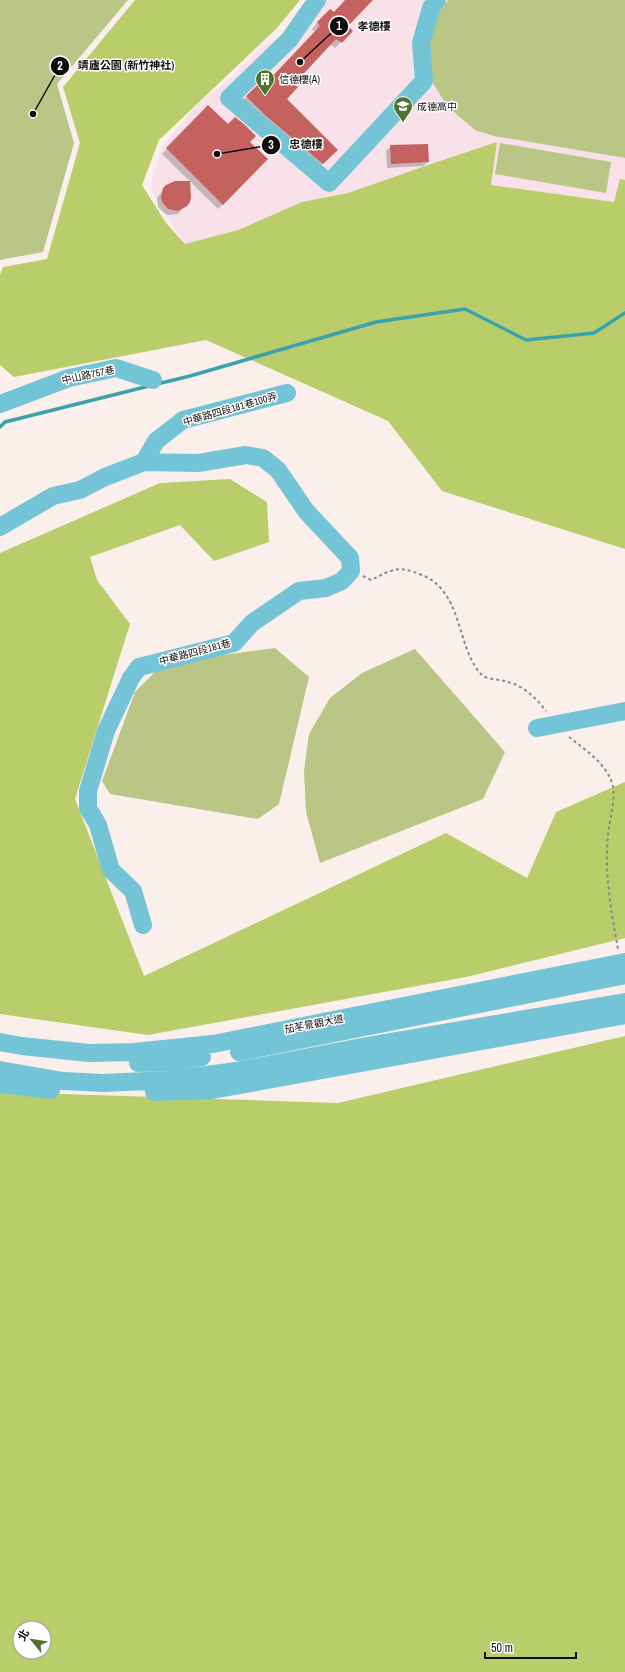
<svg xmlns="http://www.w3.org/2000/svg" width="625" height="1672" viewBox="0 0 625 1672" font-family="'Archivo Narrow','Noto Sans TC',sans-serif">
	<rect width="100%" height="100%" fill="#fbefeb"/>
	<path fill="#f9e1ea" d="M309,0H625V180H620L615,202L491,185L497,142L428,165L348,193L302,202L238,230L185,244L170,222L150,188L162,147L197,104L230,79L259,49L281,35Z"/>
	<path fill="#b9c686" d="M0,0H128L57,84L74,143L43,252L0,260Z
		M448,0H625V158L494,136L475,130L447,106L433,83L427,53L434,19Z
		M500,143L611,162L606,193L495,174Z
		M275,648L309,677L279,804L258,819L110,794L102,781L135,692L164,663Z
		M415,649L505,752L483,799L320,863L306,812L304,771L309,734L330,698L362,673Z"/>
	<path fill="#bacd6b" fill-rule="evenodd" d="M135,0H300L276,29L159,140L142,185L166,223L185,244L238,230L302,202L348,193L428,165L497,142L491,185L614,202L620,179L625,180V549L442,491L388,421L206,340L14,377L0,365V275L3,267L47,259L80,143L63,87Z
		M230,479L267,502L269,542L214,561L180,525L90,557L97,580L130,624L75,799L144,976L446,833L527,878L556,812L625,782V938L466,977L148,1035L0,1014V553L160,483Z
		M625,1036V1672H0V1092L338,1103ZM20,1628H44V1652H20Z"/>
	<path fill="#0003" d="M346,0H371L347,26L352,31L335,48L330,44L293,84L286,99L336,150L317,169L241,102L265,79L268,82L315,32L312,29L324,15L333,14Z
		M208,106L267,159L218,209L162,154Z
		M391,146L428,162L423,166L387,168L386,151Z
		M167,185L189,201L178,214L168,215L164,213L158,207L157,198Z"/>
	<g fill="none" stroke-linecap="round" stroke-linejoin="round">
		<path stroke="#3aa2ac" stroke-width="3.5" d="M157,384L190,376L376,322L465,309L526,340L594,333L625,313
			M0,427L5,422L149,386"/>
	</g>
	<path fill="#c3625e" d="M345,0H373L348,26L353,31L342,43L336,39L294,84L298,87L287,99L338,150L323,164L265,115L246,96L265,78L268,81L320,26L317,22L330,9L334,12Z
		M208,105L228,124L235,117L245,125L256,136L250,142L268,159L223,205L166,148Z
		M428,144L429,162L391,164L390,145Z
		M175,181H190L191,197L190,202L187,206L178,211L168,209L162,202L161,197L163,188L166,185Z"/>
	<g fill="none" stroke-linecap="round" stroke-linejoin="round">
		<path stroke="#8e8683" stroke-width="2" stroke-dasharray="3 3" stroke-linecap="butt" d="M363,576L371,580C394,569 397,565 422,575C464,592 456,649 482,675C487,680 501,679 508,682C524,686 536,698 546,711
			M569,737C584,749 603,761 611,780C617,793 611,814 609,828C603,867 611,910 618,949"/>
		<path stroke="#74c4d7" stroke-width="18" d="M317,0L289,40L229,98L329,183L424,81L421,43L431,8L437,0
			M0,404L69,378L116,368L153,380
			M144,462L156,441L183,420L287,393
			M0,527L53,496L80,490L105,477L144,462L198,463L246,455L263,458L278,470L306,511L350,558L351,571L342,581L326,588L299,591L252,623L234,643L139,667L131,678L106,731L88,791V808L98,825L111,870L133,891L143,925
			M537,728L625,711
			M0,1042L22,1046L89,1053L134,1052L213,1044L625,962
			M239,1052L625,975
			M138,1063L167,1062L202,1057
			M0,1070L63,1081L103,1083L169,1080L236,1071L367,1046L625,1002
			M0,1084L51,1090
			M154,1092L212,1090L625,1015"/>
	</g>
	<defs>
		<g id="building-pin" transform="scale(1)"><path d="M0 17L-7.5 6A9.5 9.5 0 1 1 7.5 6Z" fill="#4e732c" stroke="#fff"/><path d="M-4-6H4V6H1V3H-1V6H-4ZM-2.5-4.3h1.7v1.8h-1.7ZM.8-4.3h1.7v1.8H.8ZM-2.5-1h1.7V.8h-1.7ZM.8-1h1.7V.8H.8Z" fill="#fff"/></g>
		<g id="school-pin" transform="scale(1)"><path d="M0 17L-7.5 6A9.5 9.5 0 1 1 7.5 6Z" fill="#4e732c" stroke="#fff"/><path d="M0-5L7-2L0 1L-7-2ZM-4 1L0 2.5L4 1V4Q0 6-4 4Z" fill="#fff"/></g>
	</defs>
	<g fill-rule="evenodd">
		<use href="#building-pin" x="265" y="79"/>
		<use href="#school-pin" x="403" y="106"/>
	</g>
	<g text-anchor="middle" dominant-baseline="central" stroke-width="3" stroke-linejoin="round" paint-order="stroke">
		<g font-size="10" fill="#110d0c" stroke="#fff" text-anchor="start">
			<text x="279" y="79">信德樓(A)</text>
			<text x="417" y="106">成德高中</text>
		</g>
		<g font-size="10" fill="#110d0c" stroke="#fff">
			<text transform="translate(88 375) rotate(-12)">中山路757巷</text>
			<text transform="translate(230 409) rotate(-16)">中華路四段181巷100弄</text>
			<text transform="translate(195 652) rotate(-15)">中華路四段181巷</text>
			<text transform="translate(314 1024) rotate(-11)">茄苳景觀大道</text>
		</g>
	</g>
	<path fill="none" stroke="#110d0c" stroke-width="1.5" d="M300 62L339 26M33 114L60 66M217 154L271 145"/>
	<g fill="#110d0c" stroke="#fff" stroke-width="1.5">
		<circle cx="300" cy="62" r="4"/>
		<circle cx="33" cy="114" r="4"/>
		<circle cx="217" cy="154" r="4"/>
		<circle cx="339" cy="26" r="10"/>
		<circle cx="60" cy="66" r="10"/>
		<circle cx="271" cy="145" r="10"/>
	</g>
	<g font-size="12" text-anchor="middle" font-weight="bold" fill="#fff">
		<text x="339" y="30">1</text>
		<text x="60" y="70">2</text>
		<text x="271" y="149">3</text>
	</g>
	<g font-size="11" text-anchor="middle" font-weight="bold" fill="#110d0c" stroke="#fff" stroke-width="3" stroke-linejoin="round" paint-order="stroke">
		<text x="374" y="30">孝德樓</text>
		<text x="126" y="69">靖廬公園 (新竹神社)</text>
		<text x="306" y="148">忠德樓</text>
	</g>
	<g transform="translate(32 1640) rotate(300)"><circle r="19" fill="#ffffff" stroke="#a09e9e"/>
	<path d="M0-3L7 15L0 10L-7 15Z" fill="#4e732c"/>
	<text y="-6" font-size="11" font-weight="bold" text-anchor="middle" fill="#110d0c">北</text>
	</g>
	<path d="M485 1652v6h91v-6" fill="none" stroke="#110d0c" stroke-width="2"/>
	<text x="491" y="1652" font-size="12" fill="#110d0c" stroke="#ffffff" stroke-width="3" paint-order="stroke">50 m</text>
</svg>
